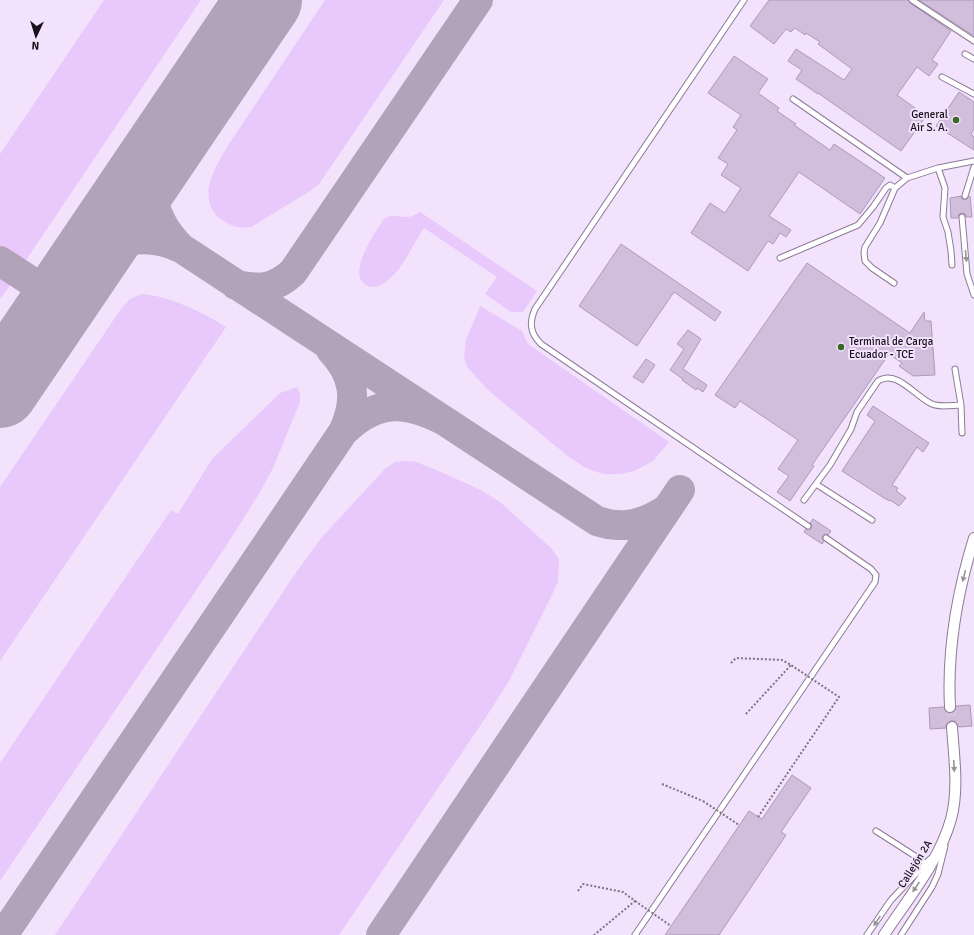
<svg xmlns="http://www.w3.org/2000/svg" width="974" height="935" viewBox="0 0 974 935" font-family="Signika,sans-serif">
	<rect width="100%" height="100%" fill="#f3e2fc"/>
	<path fill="#e9c8fb" d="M104,0H201L24,263L17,262L0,253V154Z
		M325,0H444L319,184L310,191L251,227C239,229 231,226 222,220C194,199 216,166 229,144Z
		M420,212L537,291L523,312H511L485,294L497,277L424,228C412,245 404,268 387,281C381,285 375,289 368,286C344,276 376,231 384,219C392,213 398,217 407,217C412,217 416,214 420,212Z
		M0,269L7,274L11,284L0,299Z
		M142,294C170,296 202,312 226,327L0,661V487L121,309L130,299Z
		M480,306L522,331L528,344L669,442L653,461L634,471L620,474H603L586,468L569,457L488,390L468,368L464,358L466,340Z
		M297,387L300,393V402L273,468L257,497L226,546L0,881V763L171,510L178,514L212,459L280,393Z
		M406,461L416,462L434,469L481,490L500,502L551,548L559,559L558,582L552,595L510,679L492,708L339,935H55L295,574L322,537L385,469L395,462Z"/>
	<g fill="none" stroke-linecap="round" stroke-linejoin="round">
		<path stroke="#b2a4b8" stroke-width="30" d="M160,153C158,161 155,169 154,177C149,205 162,229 181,248L597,521C623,530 645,524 667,509
			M0,261L60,300
			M85,263C116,240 144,231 181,248
			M236,285C260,290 275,289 293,272L478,0
			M331,350C355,375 358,401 343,432
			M3,935L343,432C376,400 403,400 443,420
			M381,935L680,490"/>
		<path stroke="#b2a4b8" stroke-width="76" d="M0,390L264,0"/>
	</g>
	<path fill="#d1bddc" stroke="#ae9ab9" d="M769,0H908L910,3L951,31L932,60L938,64L929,76L917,67L897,95L926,116L901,151L818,93V94L796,79L802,70L788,61L796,49L844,80L852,69L818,44L820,42L806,33L805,35L795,28L791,32L786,29L774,44L750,26Z
		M919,0H974V36Z
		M734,56L768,79L758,93L779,108L777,111L796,124L794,125L830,150L834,144L885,178L860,214L799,172L769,216L791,230L786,237L780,233L773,244L768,241L748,271L691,233L710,203L725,213L741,188L721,175L728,164L718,158L737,130L733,127L741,115L708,93Z
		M959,92L974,102V129L971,134L974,137V150L936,126Z
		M961,196L962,199L965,200L970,196L972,217H966L965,214L962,213L959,214L958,218H951L950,198Z
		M621,244L721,312L715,321L674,292L637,346L579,306Z
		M807,263L910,333L924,312L925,321H931L935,375L913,376L899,366L902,363L889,354L812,465L814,466L790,501L777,492L789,476L778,469L798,440L740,401L735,408L715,395Z
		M688,330L701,339L683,369L707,385L703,392L697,388L696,390L682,380L683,379L670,370L684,349L677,344Z
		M646,359L655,365L643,383L633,377Z
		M873,406L929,443L923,452L917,447L892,485L898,488L896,491L906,498L899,506L890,500V501L884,498L842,471L875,421L867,415Z
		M813,519L831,531L828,535L826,534L823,535L822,538L824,541L822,544L804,532L806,529H811L812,526L810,523Z
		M970,705L972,726L959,727L955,721H951L946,724V728L930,729L929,708L944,707L947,712L951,713L955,710L956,706Z
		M792,775L811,788L781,832L786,835L719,935H665L749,811L762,819Z"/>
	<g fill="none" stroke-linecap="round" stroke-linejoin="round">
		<path stroke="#d2c3da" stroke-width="10" stroke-dasharray="10 5" stroke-linecap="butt" d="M950,707L952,727"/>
		<g stroke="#8d7a97" stroke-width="7">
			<path id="lane" d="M744,0L535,309C529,323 530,333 541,344L808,526
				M912,0L974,41
				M965,54L974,59
				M942,77L974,94
				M793,99L907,178
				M938,168L945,188L943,217L948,232L951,251L952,265
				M965,196L974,167
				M962,217L967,274L974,295
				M780,258L858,225L873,207L886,188L890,185L895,188
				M894,283L872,268L865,261L864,253L865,247L880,223L895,188L907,178L938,168L974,161
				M955,369L961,405L962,433
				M816,484L872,520
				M804,500L830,465L851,429L857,412L878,381C896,369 914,395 930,403C938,408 952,405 961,405
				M876,831L926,863
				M635,935L875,582L876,575L871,569L826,538
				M867,935L891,900L930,859
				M901,935L932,887L938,874L945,846"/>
		</g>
		<g stroke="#8d7a97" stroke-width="12">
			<path id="street" d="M950,707C947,649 957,593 974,538
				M884,935C907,900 940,860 951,819C959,790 954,757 952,727"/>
		</g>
		<path stroke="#7e7284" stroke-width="2" stroke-dasharray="2 2" stroke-linecap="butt" d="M731,663L736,658L782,660L791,665L745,715
			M662,784L703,801
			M578,891L583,884L623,892L635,901L594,935"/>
		<use href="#lane" stroke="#fff" stroke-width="5"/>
		<use href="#street" stroke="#fff" stroke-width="10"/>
		<path stroke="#7e7284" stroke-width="2" stroke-dasharray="2 2" stroke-linecap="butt" d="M703,801L739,825
			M758,817L839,697L791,665
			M635,901L671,926"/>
	</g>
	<defs><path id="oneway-solid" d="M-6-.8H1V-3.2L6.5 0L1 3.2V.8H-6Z"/></defs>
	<g fill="#979498">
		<use href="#oneway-solid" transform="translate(966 256) rotate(84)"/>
		<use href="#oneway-solid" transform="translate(964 576) rotate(104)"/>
		<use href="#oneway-solid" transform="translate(954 766) rotate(87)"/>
		<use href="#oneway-solid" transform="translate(916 887) rotate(124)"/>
		<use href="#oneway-solid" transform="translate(877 921) rotate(124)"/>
	</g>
	<g fill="#3b6725" stroke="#f3e2fc" stroke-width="1.5">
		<circle cx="956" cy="120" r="4"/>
		<circle cx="841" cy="347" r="4"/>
	</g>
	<g text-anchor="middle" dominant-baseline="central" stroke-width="4" stroke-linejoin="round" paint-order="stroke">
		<g font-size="11" fill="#18111b" stroke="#f3e2fc" text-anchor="end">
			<text x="948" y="114">General<tspan x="948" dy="13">Air S. A.</tspan></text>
			<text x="849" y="341" text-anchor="start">Terminal de Carga<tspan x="849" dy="13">Ecuador - TCE</tspan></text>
		</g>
		<g font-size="11" fill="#18111b" stroke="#f3e2fc">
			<text transform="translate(915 864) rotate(-58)">Callejón 2A</text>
		</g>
	</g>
	<g transform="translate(36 36) rotate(184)" stroke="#f3e2fc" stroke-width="3" paint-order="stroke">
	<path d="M0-3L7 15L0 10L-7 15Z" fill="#18111b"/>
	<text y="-6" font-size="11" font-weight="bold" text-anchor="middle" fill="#18111b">N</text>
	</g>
</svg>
